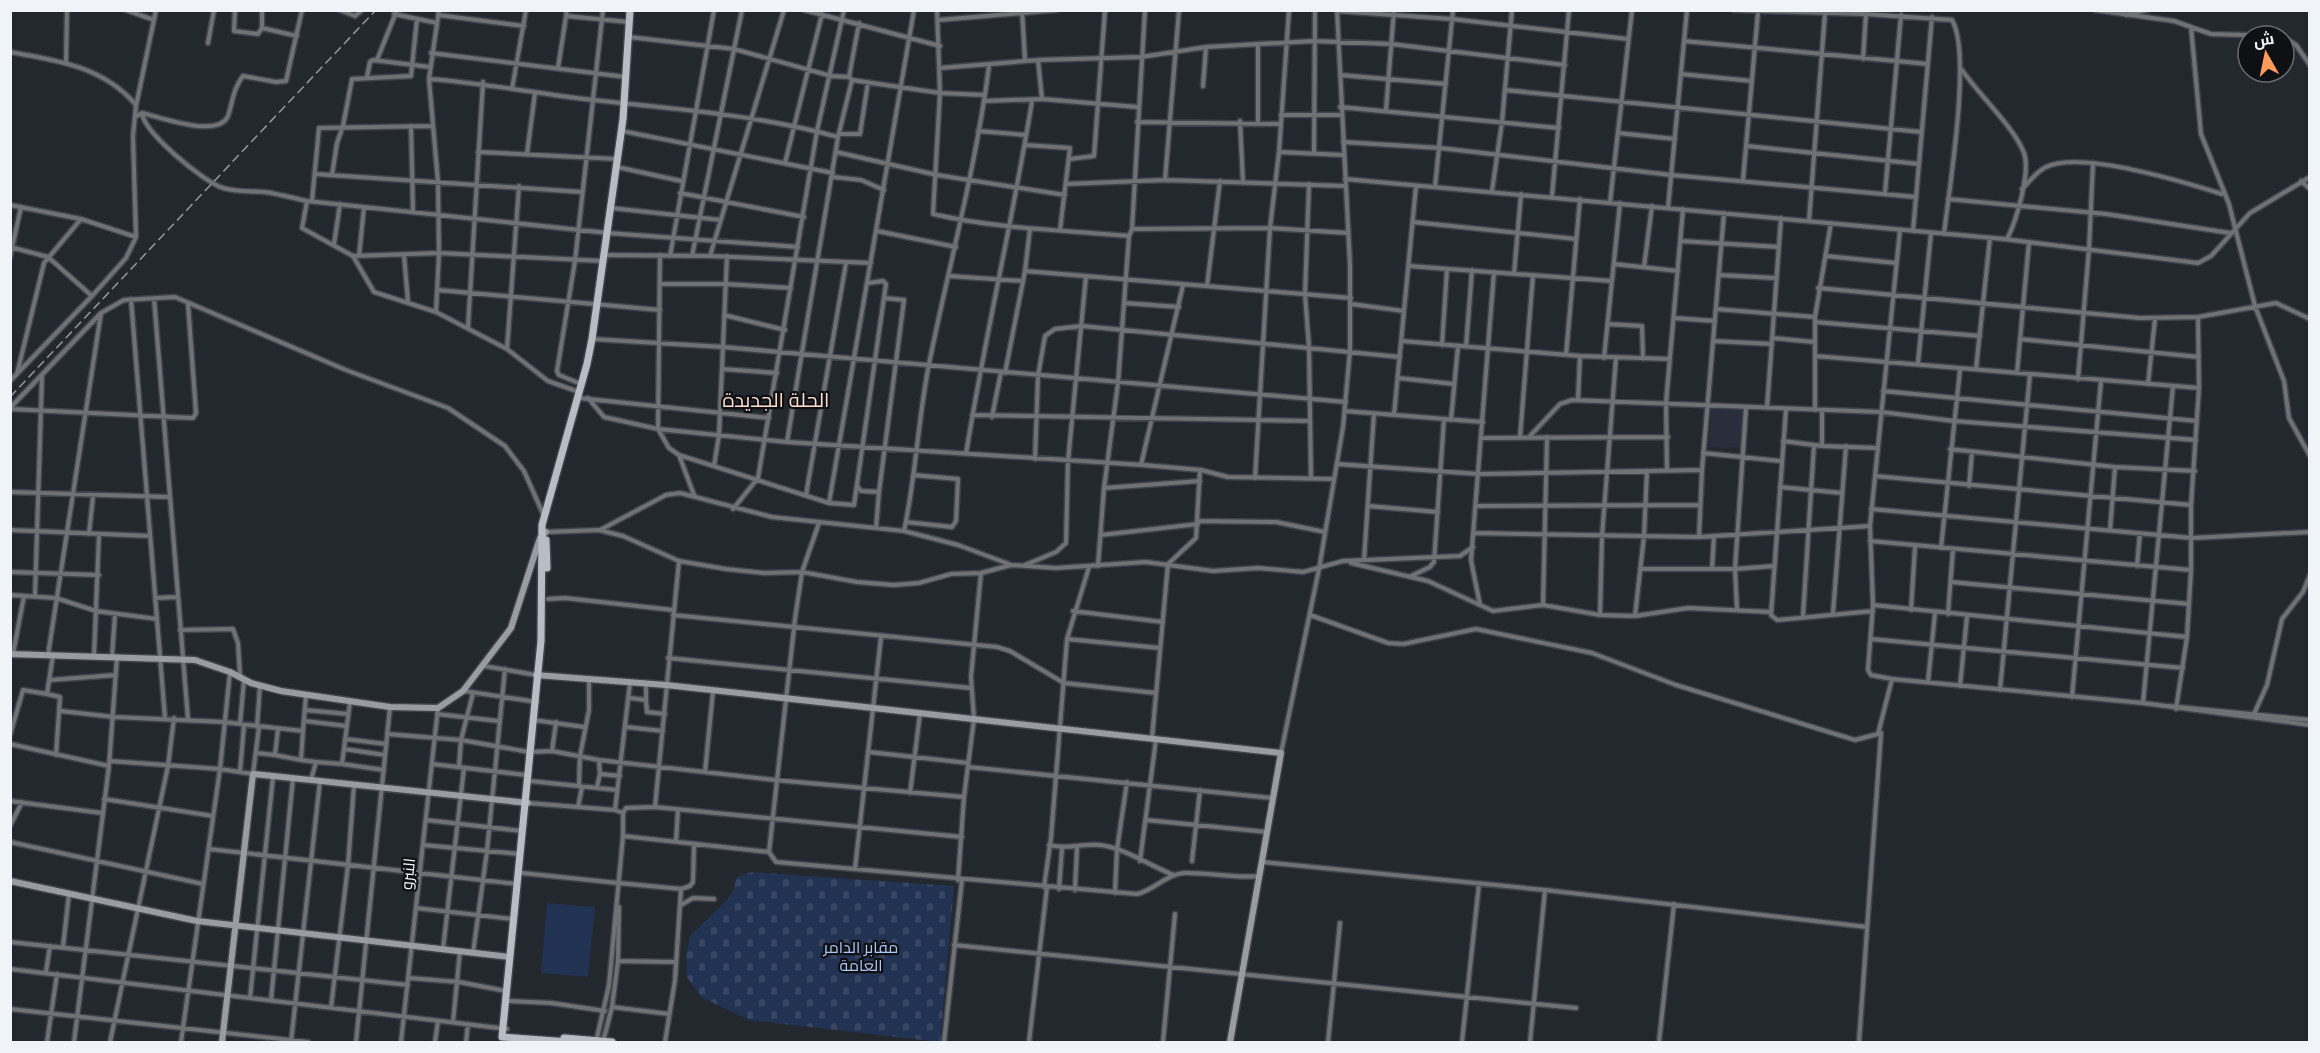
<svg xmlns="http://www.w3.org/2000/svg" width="2320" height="1053" viewBox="0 0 2320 1053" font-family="'Public Sans',Cairo,sans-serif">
	<defs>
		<pattern id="cemetery-stones" width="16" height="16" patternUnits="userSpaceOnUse" patternTransform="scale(1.5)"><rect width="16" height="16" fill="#223252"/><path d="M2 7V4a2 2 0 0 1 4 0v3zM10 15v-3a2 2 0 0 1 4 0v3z" fill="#384663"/></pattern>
	</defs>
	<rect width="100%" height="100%" fill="#23272e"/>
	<path fill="#282e3b" d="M1711,407L1746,408L1743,448L1709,447Z"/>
	<path fill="url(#cemetery-stones)" d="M752,872L954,886L940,1042L749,1020L701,997L687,977L686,956L690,936L727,900L733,891L737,877Z"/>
	<path fill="#223252" d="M547,903L595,907L588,977L541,973Z"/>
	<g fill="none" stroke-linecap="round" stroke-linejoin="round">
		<g stroke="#40444a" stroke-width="7">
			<path id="street" d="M126,10L154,20
				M235,10L234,31L258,34L262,28V10
				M340,10L355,16L362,10
				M804,10L940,46
				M937,10L940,93L933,214C997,229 1063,230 1129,236
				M1022,10L1025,60
				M1734,10L1866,14L1952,20C1972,54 1949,189 1944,234
				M2095,10L2174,21L2211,34L2281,36
				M1337,11L1452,19L1628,39
				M394,14L437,23
				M438,15L524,26
				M2126,15L2147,10
				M566,16L629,22
				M939,20L1057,10
				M2191,27L2201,134L2229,204L2255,306L2284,381L2289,418L2310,456
				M262,28L297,36
				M629,37L734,49L831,76L849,77L852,80L940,93L985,95
				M2284,37L2296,45L2310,65
				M1684,41L1928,64
				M208,43L214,10
				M1258,44V121
				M10,52C57,60 104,67 136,105
				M431,53L626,77
				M1863,59L1866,14
				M377,60L397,10
				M1038,60L1042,99
				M66,62L67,10
				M558,68L567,10
				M940,68L1038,60L1141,57L1206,47L1314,41L1391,44L1565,65
				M1962,70C1979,95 2014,127 2024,153C2031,172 2016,222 2007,239
				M1681,74L1752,81
				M1340,75L1446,84
				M367,77L370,62L373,60L430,67
				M849,77L859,23
				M429,79C485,83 538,94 593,100C675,109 759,115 838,137
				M1203,86L1206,47
				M512,89L526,10
				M1505,90L1921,132
				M984,101L1042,99L1137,107
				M1340,107L1559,128
				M1386,110L1394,10
				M142,113C144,133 204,182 223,188C236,192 251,191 265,192C279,194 293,198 307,201
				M1281,115H1341
				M135,117L142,113C160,117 218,139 228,116C233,101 233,89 243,76L276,82L286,81L302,10
				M1240,121L1243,183
				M1137,122L1280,124
				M411,126L413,212
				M622,131L833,173
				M978,131L1026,135
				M1618,133L1675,139
				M839,134H860L868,82
				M1343,142L1440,148L1671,175L1916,197
				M1025,145L1070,148L1060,230
				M1747,146L1919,164
				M478,152L617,159
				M836,152L937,175L1065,195
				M1279,152L1343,155
				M1314,152L1315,10
				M527,154L535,93
				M1070,159L1094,156L1105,10
				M785,163L822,14
				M617,167L681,181
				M315,174L582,192
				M332,175L337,143L343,126L352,79L411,76L417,19
				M833,177L861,180L884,190
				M1345,179L2004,239L2198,263L2211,256L2250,213L2310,177
				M1165,180L1179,10
				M1743,180L1758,12
				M2301,181L2310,189
				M1066,184L1165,180L1345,186
				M1309,184L1305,294L1309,347L1311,478
				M1435,187L1453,10
				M2022,189C2029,182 2037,171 2046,167C2081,150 2184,182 2222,194
				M1492,191L1502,122L1512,10
				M680,193L804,217
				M1885,193L1901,15
				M1552,196L1569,10
				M1948,199L2106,214L2230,233
				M312,201L319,128L433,126
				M1610,202L1632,10
				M10,205L81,219L136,237
				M611,208L721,220
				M1668,208L1687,10
				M1809,221L1825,13
				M1413,222L1576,239
				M1132,229L1270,228L1348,233
				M877,231L956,247
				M1913,231L1932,17
				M1681,241L1779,247
				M334,244L340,204
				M10,247L48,257L92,296
				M404,255L408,302
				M605,255L710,256L871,263
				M660,255L658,429L669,448L679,455L829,503L854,505L886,284L883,281L868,283
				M353,256L439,253L603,261
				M359,256L364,207
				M670,256L714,10
				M692,256L742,10
				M710,256L784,10
				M1826,256L1896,263
				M10,257L21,207
				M1614,264L1678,271
				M1409,266L1612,281
				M1644,267L1652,206
				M1025,271L1351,298
				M1514,274L1521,194
				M1719,275L1776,278
				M949,276L1023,281
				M660,284H725L791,288
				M1207,286L1220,181
				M1818,288L2140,318L2198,317L2276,303L2310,319
				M438,290L660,310
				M154,298L188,719
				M131,299L165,718
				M1125,303L1179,307
				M1351,304L1404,311
				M1716,309L1815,317
				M436,312L439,253L438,182L429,79L439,10
				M724,315L785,330
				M1674,318L1715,321
				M1815,322L1980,336
				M1608,324L1642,326L1643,359
				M468,327L483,82
				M1772,338L1814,342
				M592,339L723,347L1346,402
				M2020,339L2199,357
				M1402,341L1580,356L1670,359
				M1713,341L1772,344
				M1442,345L1447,269
				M1466,347L1472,270
				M507,349L519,186
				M1566,355L1580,199
				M1815,356L2199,388
				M1604,358L1620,203
				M1918,363L1931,233
				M722,369L777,373
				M1976,369L1990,238
				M1005,373L1025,271L1030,229
				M2017,373L2029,242
				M17,374L44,263L81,219
				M1398,378L1454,384
				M2078,379L2089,249L2093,163
				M10,381L92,296L126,258L136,237L133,136L136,106L156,10
				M581,384L559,375L557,371L575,261L603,10
				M2148,384L2155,319
				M1883,391L2197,421
				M579,392L548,381L507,349L436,312L374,292L353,256L302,228L307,201L608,233L798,247
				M579,398L769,418
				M588,398L604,417L658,429L787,442L1143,465L1201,470L1228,477L1334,479
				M1578,400L1580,356
				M10,408L101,313L124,300L175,297L346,370L448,408L505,446L524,471L544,516
				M1767,408L1781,218
				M10,409L193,418L196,413L188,304
				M1786,409L1771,615L1777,620L1873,611
				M1815,410V317L1831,223
				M1822,410V446
				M1345,411L1483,422
				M972,415L1309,421
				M1394,415L1416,186
				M992,417L1001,372
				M1451,420L1458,346
				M1520,437L1533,275
				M1529,437L1560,404L1572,400L1881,412L1954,421L2196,440
				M1482,438L1668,437
				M1783,441L1822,446L1878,448
				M787,442L838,137L852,80
				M1950,449L2115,467L2195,471
				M1703,453L1781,461
				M966,454C985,336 1013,219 1032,101
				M679,455L694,495
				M1035,459L1038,376L1045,336L1055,329L1082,326L1400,357
				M1337,464L1479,474L1702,470
				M1141,465L1183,285
				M714,466L719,435L727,256
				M1667,471L1666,403L1683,209
				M1875,476L2191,505
				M1255,478L1270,228L1279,152L1289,10
				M857,486L861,491L879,492L904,300L884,298
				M1969,486L1972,452
				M1780,487L1842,493
				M1104,488L1200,481
				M10,492L168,497
				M806,495L846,263
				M829,503L914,10
				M1368,506L1438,512
				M1476,506L1700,505
				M733,509L758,478L817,131L844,10
				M1871,509L2192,538L2310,532
				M1198,521L1276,522L1325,532
				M906,522L952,527L956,521L958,479L913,475
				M819,523L802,572L795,619L769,852L776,862L1137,894C1154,890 1167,874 1184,873C1209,872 1234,879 1259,876
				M876,528L879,492
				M10,530L150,536
				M600,530L666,495L680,493L772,517L904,531L958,545L1009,564
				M2110,530L2115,467
				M904,531C916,476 918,419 929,364C949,265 976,167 989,66
				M546,532L599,530L623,536L679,561L726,569L764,573L802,572L857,582L894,585L919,583L951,574L981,573L1011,565L1056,568L1146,562L1213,571L1258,568L1303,572L1343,561L1460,556L1473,547
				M1474,533L1699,537L1870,526
				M89,534L93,496
				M1101,535L1198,524
				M1699,537L1702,470L1724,213
				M1870,541L2191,570
				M1941,548L1960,370
				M1364,560L1374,413
				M1351,563L1428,581L1493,611L1543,605L1600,615L1635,616L1688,608L1771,612
				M1025,565L1056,552L1066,543L1068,461L1086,276
				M1098,566L1104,488L1118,383L1129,236L1132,229L1145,10
				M2137,566L2140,533
				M1640,569H1735L1774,566
				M1712,569L1714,536
				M10,572L99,575
				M1411,576L1430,567L1434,562L1444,419
				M1951,582L2189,604
				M10,595L56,598L96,611L157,619
				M35,596L42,376
				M155,598L177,597
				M548,599L565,598L673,610
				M1480,605L1471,560L1494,272
				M1543,605L1547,437
				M1873,605L2187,637
				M1737,609L1735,569L1746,408
				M1911,610L1915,547
				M1073,611L1163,622
				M1833,613L1846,446
				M1948,614L1953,549
				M673,615L997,647L1010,651L1064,683L1156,693
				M1310,615L1388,643L1403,644L1476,629L1592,653L1676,685L1855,740L1878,734L1892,679L2143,703L2310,725
				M1600,615L1602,536L1616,358
				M1635,616L1644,536L1647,471
				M1803,616L1814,445
				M180,630L233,629L238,643L240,676
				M1067,639L1160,648
				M1871,639L2183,668
				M13,654L24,596
				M48,655L101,313
				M94,656L99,534
				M112,657L115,614
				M668,658L971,688
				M484,666L536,675
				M1892,679L1871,675L1868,670L1873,605L1870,526L1900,230
				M50,680L116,675
				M1928,682L1935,613
				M1960,686L1967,616
				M2000,690L2030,374
				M464,691L537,702
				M47,694L60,697L56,755
				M2072,697L2101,381
				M630,698L646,700L647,712L665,714
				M646,700V683
				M2143,703L2173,386
				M2168,706L2310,720
				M2176,709L2187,637L2191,570V505L2199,388L2198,317
				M305,710L348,714
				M61,711L114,717L224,722L303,731L306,695
				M437,714L498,721
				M2254,714L2267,685L2282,619L2303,592L2310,575
				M533,720L584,727
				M305,721L346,726
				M240,724L244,680
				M257,727L260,686
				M626,727L663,731
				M303,731L301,760L316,762
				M387,734L461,740L529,752L552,751L599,760L775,780L964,797
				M10,735L23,690L47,694L53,655
				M1152,738L1168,564L1196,538L1200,470
				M345,739L386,744
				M10,744L109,766
				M344,749L385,755
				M552,751L556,722
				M869,752L968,763
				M256,753L275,755L278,729
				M1281,753L1319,569L1343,427L1350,351V265L1337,10
				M275,755L301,760
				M110,761L220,769L253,774L259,727
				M342,764L384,770
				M432,764L526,775
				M459,767L461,740L473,693
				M968,767L1273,798
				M240,772L244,725
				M705,772L713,691
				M600,774L620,776
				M311,780L316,762L342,764L350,702
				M530,781L617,790
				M597,787L600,774L599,760
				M910,793L920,714
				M104,799L213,816
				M10,801L102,813
				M528,803L615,810L623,813
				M578,807L582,787L579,785L580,756L589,710V678
				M655,807L679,561
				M615,810L630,683
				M426,820L522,831
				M1146,820L1267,832
				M10,826L22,802
				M623,836L769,852
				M676,841L678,810
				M10,842L203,884
				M423,845L520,854
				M1049,845C1069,850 1081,843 1100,845C1125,848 1150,866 1174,875
				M209,849L517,884
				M1140,861L1156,739
				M1192,861L1200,790
				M1263,862L1545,890L1867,927
				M855,869L881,637
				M522,873L618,883
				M958,880L964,797L974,719L971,677L981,573
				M619,883L681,889L690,886L693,882L694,845
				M1044,887L1051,838L1067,639L1089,567
				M1059,889L1062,848
				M1075,890L1077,847
				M1115,893L1117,849L1127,782
				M681,905L693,898L714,899
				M416,908L513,919
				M10,942L408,985
				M954,945L1576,1008
				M63,947L69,894
				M443,949L464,768
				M473,953L487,851L505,669
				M618,961L619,907
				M10,969L507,1029
				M46,972L50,946
				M409,978L459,982L506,991
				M250,998L273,777
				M271,1000L293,778
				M509,1001L551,1003L605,1011
				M612,1007L669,1014
				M331,1008L348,865L354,785
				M10,1009L308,1042
				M453,1022L460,951
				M47,1042L57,974
				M74,1042L109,766L117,657
				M110,1042L168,766L174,718
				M181,1042L220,769L230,672
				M291,1042L320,781
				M356,1042L390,707
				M401,1042L438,708
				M435,1042L438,1021
				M466,1042L468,1024
				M596,1042L609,985L623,836V813L626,808L655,807L962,837
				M603,1042L612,1007L618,961L674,962
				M665,1042L675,980L681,889
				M944,1042L962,880
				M1029,1042L1047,887
				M1163,1042L1175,914
				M1328,1042L1340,923
				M1462,1042L1479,884
				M1530,1042L1545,890
				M1659,1042L1674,904
				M1859,1042L1881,733"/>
		</g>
		<g stroke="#40444a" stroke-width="9">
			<path id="secondary" d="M10,654L195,660L230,672L251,683L281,691L390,707L438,708L463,691L511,628L540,538L546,532
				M536,675L666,685L1281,753L1230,1042
				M10,881L197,921L510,957
				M222,1042L253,774L528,803"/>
		</g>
		<g stroke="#40444a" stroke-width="10">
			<path id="primary" d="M546,540L547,568
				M564,1038L612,1042
				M569,1042L502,1037L541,641L542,525L587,364L592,339L623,119L630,10"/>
		</g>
		<use href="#street" stroke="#6f7175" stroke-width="4"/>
		<use href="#secondary" stroke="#999ca2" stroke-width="6"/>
		<use href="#primary" stroke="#b8bdc5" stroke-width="7"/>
		<path stroke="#95989e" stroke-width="1.5" stroke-dasharray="9 4.5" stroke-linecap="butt" d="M10,397L376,10"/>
	</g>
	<g text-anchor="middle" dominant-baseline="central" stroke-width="4.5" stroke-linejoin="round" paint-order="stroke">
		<g font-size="16" fill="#f0f3f8" stroke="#0e1013">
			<text transform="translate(408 874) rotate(-84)">النبرو</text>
		</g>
		<g font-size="16" fill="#acc6f7" stroke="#0e1013">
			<text x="861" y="947">مقابر الدامر<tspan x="861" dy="18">العامة</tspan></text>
		</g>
		<g font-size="20" fill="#faddcc" stroke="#0e1013">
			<text x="776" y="400">الحلة الجديدة</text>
		</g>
	</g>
	<rect width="2320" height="1053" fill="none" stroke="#f0f3f8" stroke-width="24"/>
	<g transform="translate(2266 54) rotate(351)"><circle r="28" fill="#0e1013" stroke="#686b6f" stroke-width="1.5"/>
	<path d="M0-4.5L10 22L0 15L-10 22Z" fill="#fe9b58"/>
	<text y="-9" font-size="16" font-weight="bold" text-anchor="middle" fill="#f0f3f8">ش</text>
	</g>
</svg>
